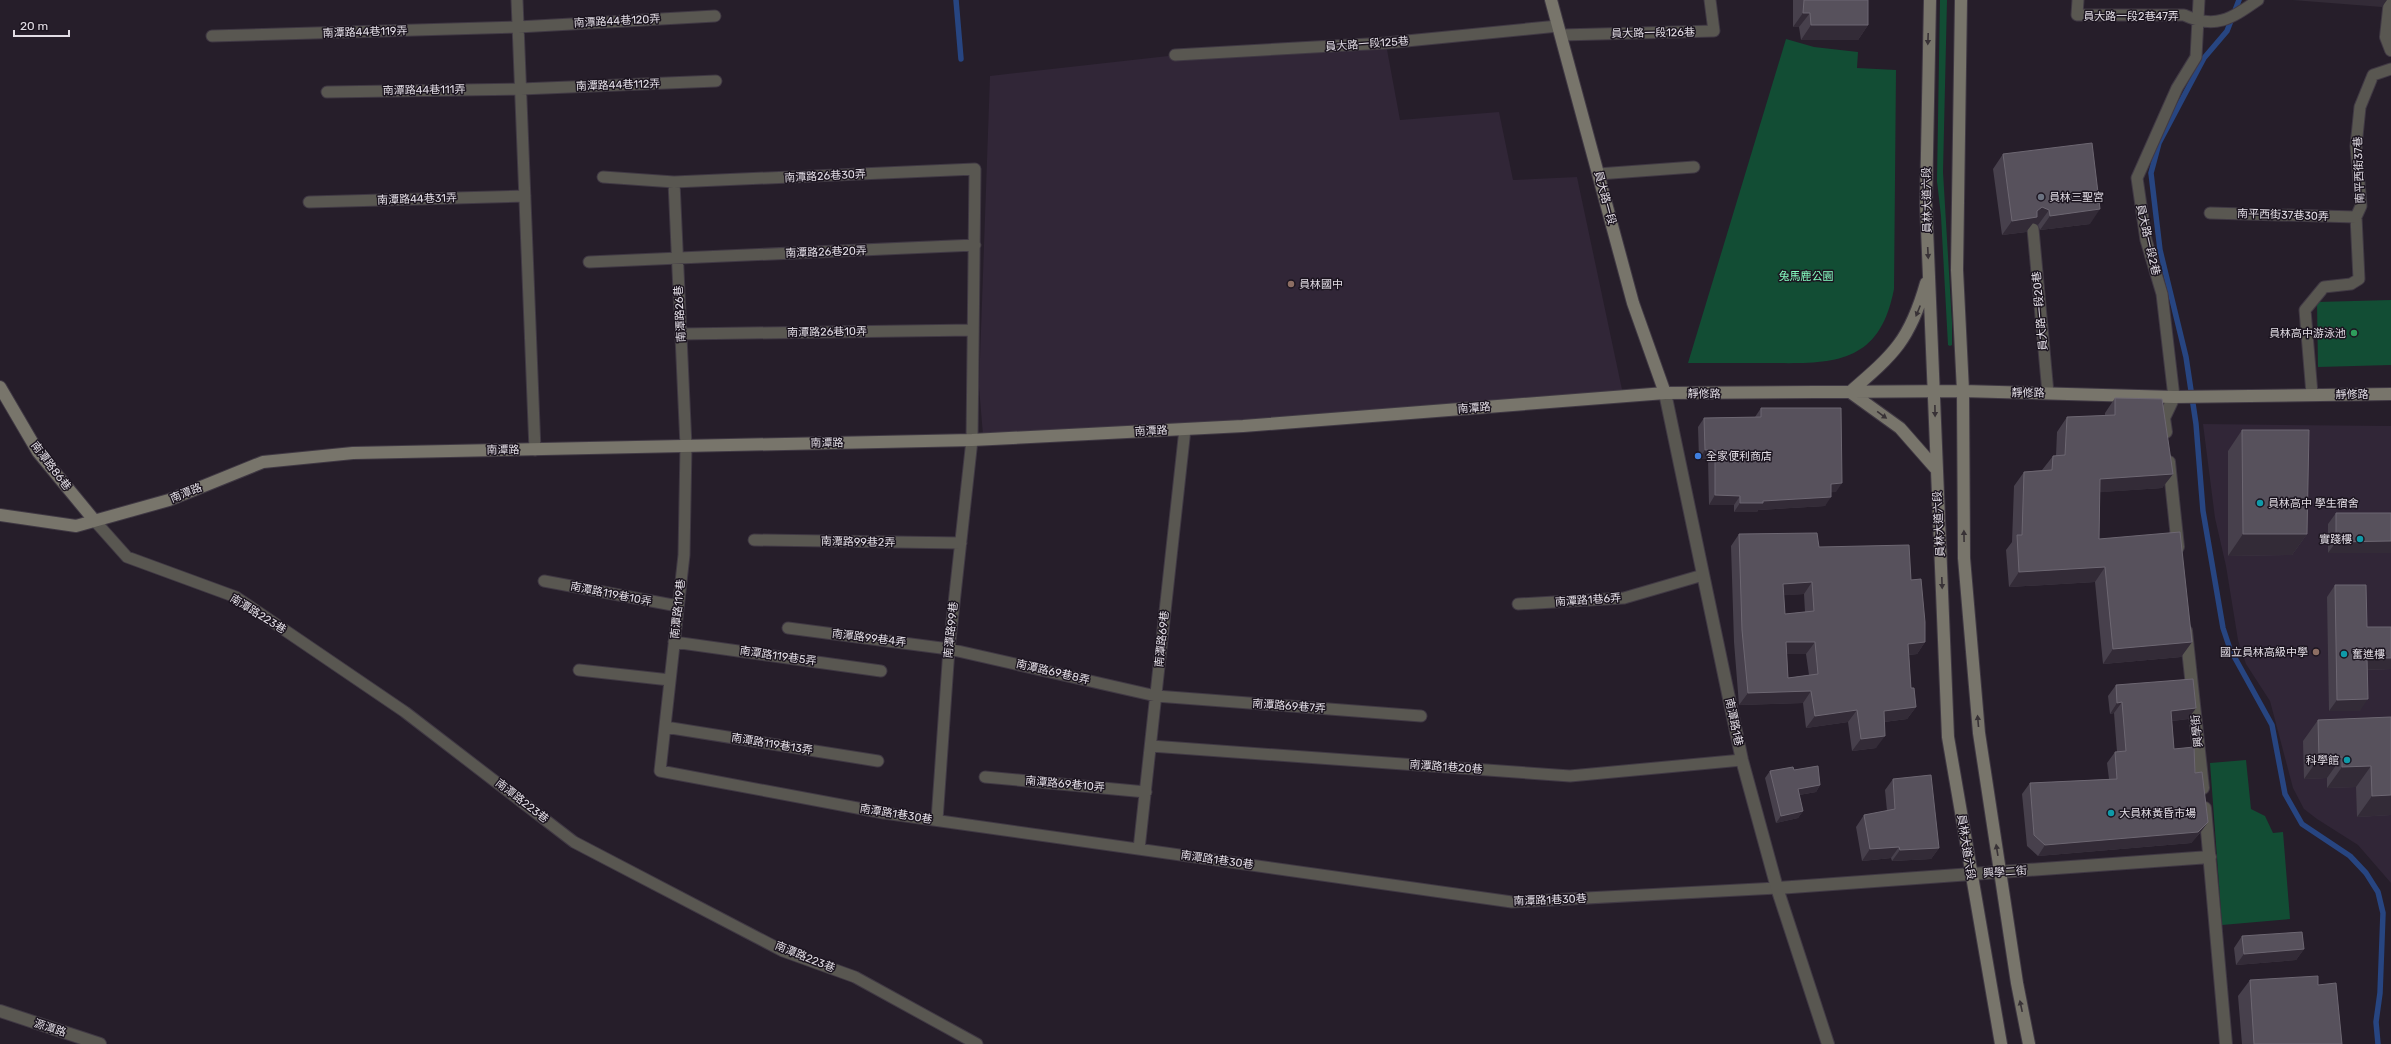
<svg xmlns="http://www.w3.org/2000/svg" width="2391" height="1044" viewBox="0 0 2391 1044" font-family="Rubik,'Noto Sans TC',sans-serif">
	<rect width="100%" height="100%" fill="#261e2a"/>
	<path fill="#312637" d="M1386,44L1400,120L1499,112L1513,180L1577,177L1624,399L983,435L979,387L990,76L1222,50Z
		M2203,424L2391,426V883L2358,845L2317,819L2304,809L2293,788L2270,701L2246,664L2238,640L2226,566L2215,518Z"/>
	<path fill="#124d34" d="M1940,0H1947L1943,172L1952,323V345L1950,346L1948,345L1941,216L1937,181Z
		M1786,39L1814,47L1858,52L1857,68L1896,70L1894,289C1880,362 1837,364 1773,363C1745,363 1717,363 1688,363Z
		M2391,300V365L2318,367L2317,302Z
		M2246,760L2251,809L2265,816L2273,833L2283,832L2290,919L2222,925L2210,763Z"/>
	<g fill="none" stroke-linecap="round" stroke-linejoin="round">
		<path stroke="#274581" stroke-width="5.5" d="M956,0L961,59
			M2239,0L2227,31L2204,58L2159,143L2151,173L2160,250L2186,357L2196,424L2203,511L2223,628L2230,649L2272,725L2285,794L2302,824L2350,856L2366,873L2378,892L2383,913L2380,993L2376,1022L2378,1044"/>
		<g stroke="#403944" stroke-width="13">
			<path id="lane" d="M517,0L535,450
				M2078,0L2077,15H2184C2216,30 2232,18 2258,0
				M1561,35L1714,31L1710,0
				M212,36L518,27L715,16
				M1175,55L1386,43L1558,26
				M327,92L521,89L716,81
				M1598,174L1694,167
				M603,177L674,182L975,169L972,440L949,649L937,820
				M674,182L686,446L684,555L660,771L884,813L1512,902L1777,888
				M309,202L525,196
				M2210,213L2356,217
				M2033,229L2048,393
				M589,262L975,245
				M681,334L973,330
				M2312,394L2305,310L2324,287L2351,284L2359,279L2356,217L2361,206L2356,146L2360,107L2373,75L2391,69
				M2174,397L2162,294L2146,240L2137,178L2177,88L2196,57L2199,0
				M94,520L127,557L236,597L405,712L574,842L783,951L855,977L977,1044
				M754,540L961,543
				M544,581L678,606
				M1518,604L1624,598L1703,575
				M788,628L949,649L1156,696L1421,716
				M674,642L881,671
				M579,670L670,680
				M665,727L878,761
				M1151,746L1570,776L1742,760
				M985,777L1146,792
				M1139,849L1185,429"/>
		</g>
		<g stroke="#403944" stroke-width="14">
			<path id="street" d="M2390,0L2386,37L2391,50
				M1665,393L1742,760L1777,888L1828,1044
				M2166,432L2164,418L2174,397
				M2169,462L2178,547
				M2186,631L2203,788
				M2205,808L2226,1044
				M1777,888L2210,857
				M0,1011L100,1044"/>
		</g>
		<g stroke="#403944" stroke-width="14">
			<path id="secondary" d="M1551,0L1633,303L1665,393
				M1930,0L1926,204L1948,737L2001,1044
				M1961,0L1957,270L1963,391L1964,558L1979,733L2017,983L2029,1044
				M1926,283C1910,340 1894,354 1850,392L1900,428L1936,469
				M0,387L38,452L94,520
				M0,515L76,526L169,500L263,462L353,453L972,440L1243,426L1665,393L1963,391L2174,397L2391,394"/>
		</g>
		<use href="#lane" stroke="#595751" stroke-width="11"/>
		<use href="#street" stroke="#595751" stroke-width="12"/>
		<use href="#secondary" stroke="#78756b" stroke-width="12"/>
	</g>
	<path fill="#47404c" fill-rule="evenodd" d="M1793,0H1868V25L1858,40H1801L1799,27H1793Z
		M2003,154L2090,224L2040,230L2038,225L2033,223L2026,232L2002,235L1993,169Z
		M2115,398L2173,474L2162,488L2100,492L2099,539L2192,642L2181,657L2103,664L2095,582L2009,587L2006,550L2012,542L2014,486L2024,472L2042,470L2053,456H2056L2057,432L2067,417L2105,416V413Z
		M1761,408L1836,492H1831L1825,506L1758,510L1757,512H1734V505H1709L1708,459H1699L1698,427L1704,418L1755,417Z
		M2242,430L2307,534L2292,555L2228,556V451Z
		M2336,513H2391L2328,553V524Z
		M1739,534L1819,547L1911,580L1925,642L1917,654L1909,655L1911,688L1916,707L1907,719L1884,722L1876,748L1852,751L1848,722L1806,728L1803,703L1739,705L1734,642L1731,546ZM1804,594L1805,612L1785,614L1784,595ZM1787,654H1806L1809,675L1788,678Z
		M2335,585L2367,627H2391V669L2367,670L2360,711H2329L2327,597Z
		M2116,685L2196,708L2188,719L2172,721L2174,749L2195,773L2208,822L2200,833L2191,843L2038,856L2027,846L2022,794L2030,783L2109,779L2107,763L2115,752H2117L2114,713L2110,714L2108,696Z
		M2391,717V815L2357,817L2356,787L2327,788V778L2304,779L2303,741L2318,720Z
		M1794,770L1820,785L1816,792L1799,795L1803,811L1798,818L1776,823L1765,778L1770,771Z
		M1893,779L1939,848L1931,859L1892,861L1891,858L1862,861L1856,827L1864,815L1887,811L1885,790Z
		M2242,936L2304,949L2296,960L2236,965L2234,948Z
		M2250,980L2318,985L2342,1044H2242L2238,996Z"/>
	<path fill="#332b37" d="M2292,0H2387L2382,7Z
		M1803,13H1810L1799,27H1793Z
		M1811,25H1868L1858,40H1801Z
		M2042,207L2049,210L2038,225L2033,223L2026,232L2002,235L2012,221L2037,211Z
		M2100,209L2090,224L2040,230L2050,216Z
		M1705,450H1715L1708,459H1699Z
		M2173,474L2162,488L2090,493L2100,479Z
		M1842,483L1836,492L1824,493L1831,484Z
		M1715,495L1740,496L1734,505H1709Z
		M1831,497L1825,506L1758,510L1757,512H1734L1740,503L1763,501Z
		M2243,534H2307L2292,555L2228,556Z
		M2391,541V553H2328L2336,542Z
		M2105,567L2095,582L2009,587L2019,572Z
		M1812,582L1804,594L1774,596L1783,584Z
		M1786,642H1815L1806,654H1778Z
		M1925,642L1917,654L1899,656L1908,644Z
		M2192,642L2181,657L2103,664L2113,649Z
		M2367,658H2391V669L2359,670Z
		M1811,691L1803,703L1739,705L1748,693Z
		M2368,699L2360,711H2329L2337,700Z
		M2122,702L2114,713L2110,714L2117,703Z
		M1916,707L1907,719L1875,723L1884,711Z
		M2196,708L2188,719L2163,722L2171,711Z
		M1857,710L1848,722L1806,728L1815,716Z
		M1885,736L1876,748L1852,751L1861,739Z
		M2342,757L2327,778L2304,779L2319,758Z
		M2371,766L2356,787L2327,788L2342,767Z
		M1820,785L1816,792L1793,796L1798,789Z
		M2391,795V815L2357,817L2372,796Z
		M1803,811L1798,818L1776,823L1781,816Z
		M2208,822L2200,833L2191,843L2038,856L2045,845Z
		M1899,847L1891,858L1862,861L1870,849Z
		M1939,848L1931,859L1892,861L1900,850Z
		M2304,949L2296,960L2236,965L2244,954Z"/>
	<path fill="#57515c" stroke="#6d6772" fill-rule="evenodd" d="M1804,0H1868V25H1811L1810,13H1803Z
		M2092,143L2100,209L2050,216L2049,210L2042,207L2037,211V217L2012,221L2003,154Z
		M2115,398L2162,399L2173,474L2100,479L2099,539L2180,532L2192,642L2113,649L2105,567L2019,572L2017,535H2022L2024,472L2052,470L2053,456L2065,455L2067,417L2115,415Z
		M1761,408H1841L1842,483L1831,484V497L1763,501V503H1740V496L1715,495V450H1705L1704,418L1761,417Z
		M2242,430H2309L2307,534H2243Z
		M2336,513H2391V541L2336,542Z
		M1817,533L1819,547L1909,545L1911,580L1921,579L1925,622V642L1908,644L1911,688H1914L1916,707L1884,711L1885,736L1861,739L1857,710L1815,716L1811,691L1748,693L1742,630L1739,534ZM1812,582L1814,611L1785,614L1783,584ZM1786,642H1815L1818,674L1788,678Z
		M2335,585H2366L2367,627H2391V658H2367L2368,699L2337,700Z
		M2193,679L2196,708L2171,711L2174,749L2194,747L2195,773L2202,772L2208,822L2198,832L2045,845L2034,835L2030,783L2117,779L2115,752L2126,751L2122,702L2117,703L2116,685Z
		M2391,717V795L2372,796L2371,766L2342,767V757L2319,758L2318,720Z
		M1818,766L1820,785L1798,789L1803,811L1781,816L1770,771L1793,767L1794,770Z
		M1931,775L1939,848L1900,850L1899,847L1870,849L1864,815L1895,809L1893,779Z
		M2302,932L2304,949L2244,954L2242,936Z
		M2318,976V985L2336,983L2342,1044H2254L2250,980Z"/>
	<defs><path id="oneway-solid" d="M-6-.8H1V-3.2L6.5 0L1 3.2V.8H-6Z"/></defs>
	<g fill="#383236">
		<use href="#oneway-solid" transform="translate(1928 39) rotate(92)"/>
		<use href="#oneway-solid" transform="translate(1928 253) rotate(87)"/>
		<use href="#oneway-solid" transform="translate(1918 311) rotate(112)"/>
		<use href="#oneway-solid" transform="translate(1935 411) rotate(89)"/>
		<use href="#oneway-solid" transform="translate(1882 415) rotate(36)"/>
		<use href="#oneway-solid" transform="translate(1964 536) rotate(-91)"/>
		<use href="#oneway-solid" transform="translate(1942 583) rotate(88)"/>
		<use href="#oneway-solid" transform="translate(1978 721) rotate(-95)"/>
		<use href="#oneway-solid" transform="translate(1997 850) rotate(-99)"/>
		<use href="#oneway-solid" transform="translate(2021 1006) rotate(-102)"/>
	</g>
	<circle fill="#6b7280" stroke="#1c1520" stroke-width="1.5" cx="2041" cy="197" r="4"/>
	<g fill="#8d6e63" stroke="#1c1520" stroke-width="1.5">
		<circle cx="1291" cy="284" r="4"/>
		<circle cx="2316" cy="652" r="4"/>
	</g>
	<circle fill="#2e9e5b" stroke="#1c1520" stroke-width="1.5" cx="2354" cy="333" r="4"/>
	<circle fill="#3f7fe0" stroke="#1c1520" stroke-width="1.5" cx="1698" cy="456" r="4"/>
	<g fill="#0f9aa8" stroke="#1c1520" stroke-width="1.5">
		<circle cx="2260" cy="503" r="4"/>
		<circle cx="2360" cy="539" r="4"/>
		<circle cx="2344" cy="654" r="4"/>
		<circle cx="2347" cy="760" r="4"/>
		<circle cx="2111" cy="813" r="4"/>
	</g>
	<g text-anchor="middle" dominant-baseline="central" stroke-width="3" stroke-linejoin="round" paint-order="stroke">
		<g font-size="11" fill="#e2dde5" stroke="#1c1520">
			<text x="2131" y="16">員大路一段2巷47弄</text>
			<text transform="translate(617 21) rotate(-3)">南潭路44巷120弄</text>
			<text transform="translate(365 32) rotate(-2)">南潭路44巷119弄</text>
			<text transform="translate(1653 33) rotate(-1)">員大路一段126巷</text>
			<text transform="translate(1367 44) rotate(-4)">員大路一段125巷</text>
			<text transform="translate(618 85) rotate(-2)">南潭路44巷112弄</text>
			<text transform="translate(424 90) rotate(-1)">南潭路44巷111弄</text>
			<text transform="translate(2359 170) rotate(-92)">南平西街37巷</text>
			<text transform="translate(825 176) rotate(-3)">南潭路26巷30弄</text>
			<text transform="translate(1605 198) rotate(75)">員大路一段</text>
			<text transform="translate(417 199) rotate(-2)">南潭路44巷31弄</text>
			<text transform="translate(1927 200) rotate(-91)">員林大道六段</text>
			<text transform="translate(2283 215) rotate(2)">南平西街37巷30弄</text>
			<text transform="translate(2148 240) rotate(77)">員大路一段2巷</text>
			<text transform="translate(826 252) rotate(-2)">南潭路26巷20弄</text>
			<text transform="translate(2040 311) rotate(-95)">員大路一段20巷</text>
			<text transform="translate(680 314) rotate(-93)">南潭路26巷</text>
			<text transform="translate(827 332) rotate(-1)">南潭路26巷10弄</text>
			<text transform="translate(2028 393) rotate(1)">靜修路</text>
			<text transform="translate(1704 394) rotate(1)">靜修路</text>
			<text x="2352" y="394">靜修路</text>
			<text transform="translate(1474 408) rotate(-4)">南潭路</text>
			<text transform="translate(1151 431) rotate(-3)">南潭路</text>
			<text transform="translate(827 443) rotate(-1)">南潭路</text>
			<text transform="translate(503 450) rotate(-1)">南潭路</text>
			<text transform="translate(51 466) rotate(53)">南潭路86巷</text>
			<text transform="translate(186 493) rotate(-22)">南潭路</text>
			<text transform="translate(1939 524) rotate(-93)">員林大道六段</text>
			<text transform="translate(858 542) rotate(1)">南潭路99巷2弄</text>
			<text transform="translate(611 594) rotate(11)">南潭路119巷10弄</text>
			<text transform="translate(1588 600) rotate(-4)">南潭路1巷6弄</text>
			<text transform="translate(678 609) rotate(-84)">南潭路119巷</text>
			<text transform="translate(258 614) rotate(32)">南潭路223巷</text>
			<text transform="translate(951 630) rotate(-84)">南潭路99巷</text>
			<text transform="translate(869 638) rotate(7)">南潭路99巷4弄</text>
			<text transform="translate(1162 639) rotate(-84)">南潭路69巷</text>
			<text transform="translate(778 656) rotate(8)">南潭路119巷5弄</text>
			<text transform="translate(1053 672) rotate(13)">南潭路69巷8弄</text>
			<text transform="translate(1289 706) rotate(4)">南潭路69巷7弄</text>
			<text transform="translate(1734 722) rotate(78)">南潭路1巷</text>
			<text transform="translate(2197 731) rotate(-96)">興學街</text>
			<text transform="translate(772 744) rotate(9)">南潭路119巷13弄</text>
			<text transform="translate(1446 767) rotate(4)">南潭路1巷20巷</text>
			<text transform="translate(1065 784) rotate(5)">南潭路69巷10弄</text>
			<text transform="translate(522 801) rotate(38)">南潭路223巷</text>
			<text transform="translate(896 814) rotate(9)">南潭路1巷30巷</text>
			<text transform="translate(1966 847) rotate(81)">員林大道六段</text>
			<text transform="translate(1217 860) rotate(8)">南潭路1巷30巷</text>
			<text transform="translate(2005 872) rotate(-4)">興學二街</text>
			<text transform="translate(1550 900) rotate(-2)">南潭路1巷30巷</text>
			<text transform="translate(805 957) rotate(22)">南潭路223巷</text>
			<text transform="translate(50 1028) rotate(18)">源潭路</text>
		</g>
		<g font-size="11" fill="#e2dde5" stroke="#1c1520" text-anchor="start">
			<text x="2049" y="197">員林三聖宮</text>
			<text x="1299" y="284">員林國中</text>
			<text x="2346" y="333" text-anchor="end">員林高中游泳池</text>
			<text x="1706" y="456">全家便利商店</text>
			<text x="2268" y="503">員林高中 學生宿舍</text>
			<text x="2352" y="539" text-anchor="end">實踐樓</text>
			<text x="2308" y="652" text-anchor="end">國立員林高級中學</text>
			<text x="2352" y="654">奮進樓</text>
			<text x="2339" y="760" text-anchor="end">科學館</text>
			<text x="2119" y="813">大員林黃昏市場</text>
		</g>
		<g font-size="11" fill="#86fec3" stroke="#1c1520">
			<text x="1806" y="276">兔馬鹿公園</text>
		</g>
	</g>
	<path d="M14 30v6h55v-6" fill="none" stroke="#e2dde5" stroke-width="2"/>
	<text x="20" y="30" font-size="12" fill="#e2dde5" stroke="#1c1520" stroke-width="3" paint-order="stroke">20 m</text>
</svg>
